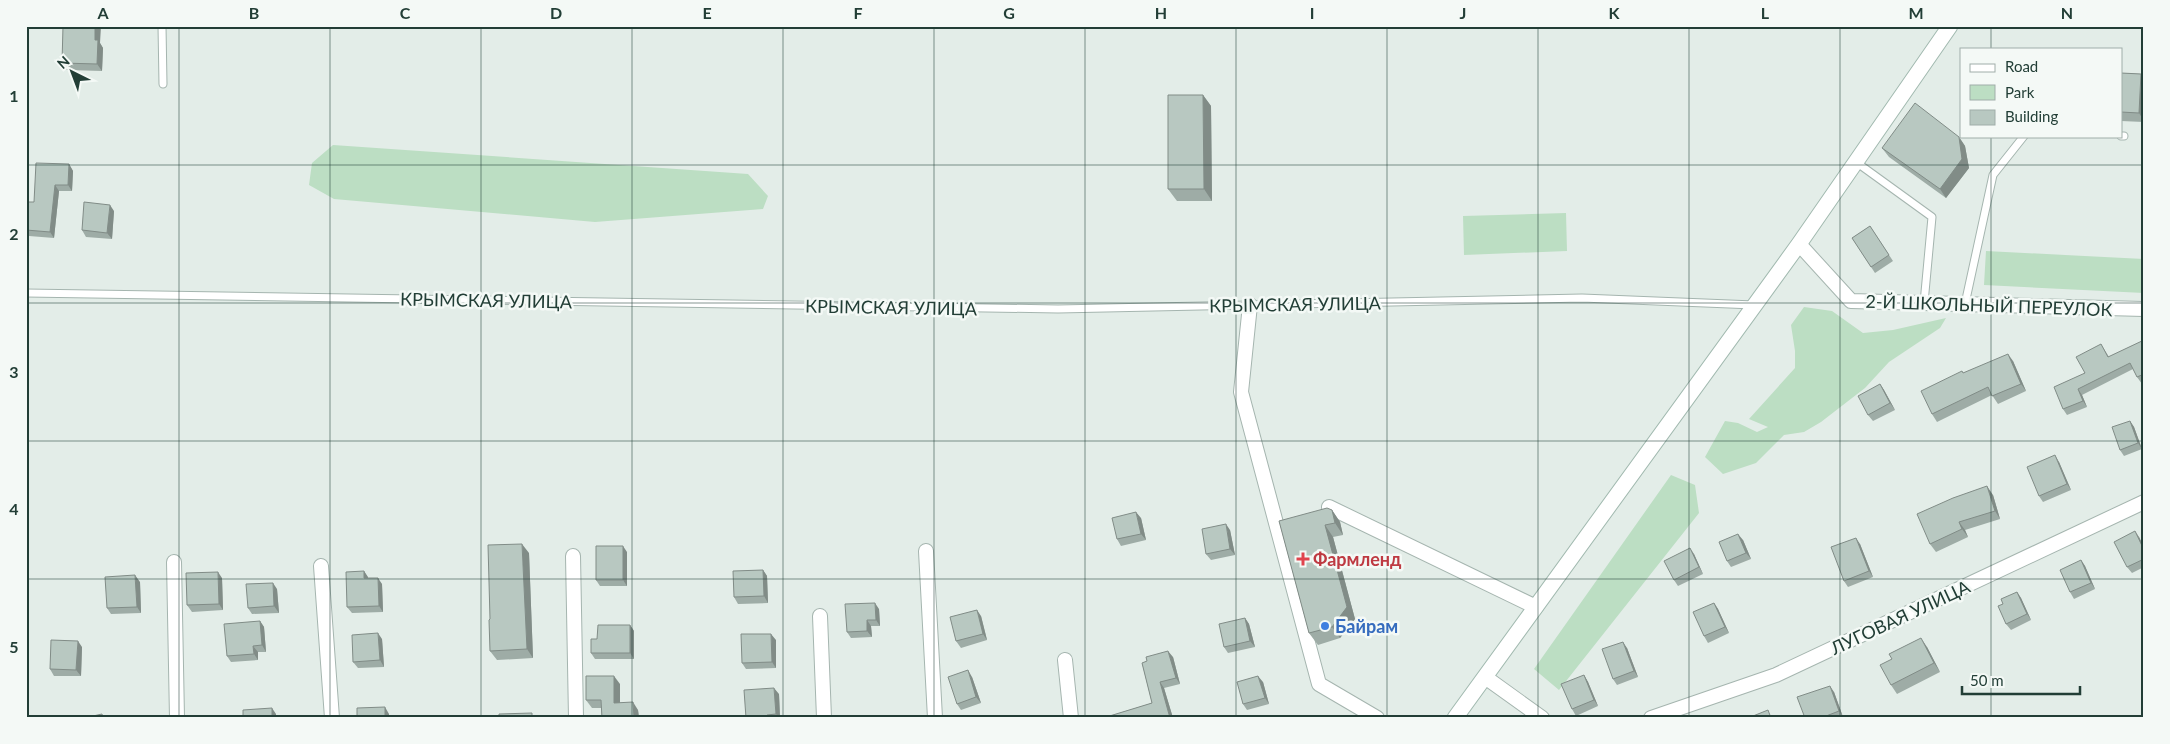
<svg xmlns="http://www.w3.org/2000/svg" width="2170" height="744" viewBox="0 0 2170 744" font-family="Lato,sans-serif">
	<rect width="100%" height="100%" fill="#e3ede8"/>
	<path fill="#bcdec3" d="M333,145L748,174L768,196L763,209L595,222L334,199L309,185L312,163Z
		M1566,213L1567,251L1464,255L1463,216Z
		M1986,251L2144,259V293L1984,285Z
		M1804,307L1832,311L1863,333L1893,330L1946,318L1940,328L1889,362L1865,388L1821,422L1804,432L1784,435L1756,463L1723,474L1705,457L1725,421L1738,423L1757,432L1768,427L1749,419L1795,368V351L1791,325Z
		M1671,475L1695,485L1699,513L1559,690L1534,669Z"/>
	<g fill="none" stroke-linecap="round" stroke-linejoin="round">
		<g stroke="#a5b5af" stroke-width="9">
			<path id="lane" d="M162,26L163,84
				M2121,136H2124
				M1856,162L1932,217L1924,303
				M26,293L1058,309L1582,298L1754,305
				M1965,304L1993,175L2024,136"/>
		</g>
		<g stroke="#a5b5af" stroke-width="16">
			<path id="street" d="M1799,244L1851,301L2144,309
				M1250,305L1241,392L1319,684L1377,718
				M1329,507L1536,607
				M926,551L935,718
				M573,556L576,718
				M174,562L177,718
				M321,566L332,718
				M820,616L824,718
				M1065,660L1071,718
				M1485,677L1542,718
				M1651,718L1776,675L2144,502"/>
		</g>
		<g stroke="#a1b9af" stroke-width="17">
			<path id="secondary" d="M1455,718L1799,244L1950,26"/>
		</g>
		<use href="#lane" stroke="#fff" stroke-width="7"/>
		<use href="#street" stroke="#fff" stroke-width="14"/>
		<use href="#secondary" stroke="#fff" stroke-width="15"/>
	</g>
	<path fill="#9eaca6" d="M100,43L103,48L102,71L67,70L62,63Z
		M2121,73L2141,74L2144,78V122L2121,121Z
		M1203,95L1211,106L1212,201H1177L1168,189Z
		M1959,137L1965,146L1969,168L1946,198L1889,157L1882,148Z
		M69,164L73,171L72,191H59L54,238L29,236L26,232V209L34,202Z
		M114,211L112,239L86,237L82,230Z
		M1870,226L1893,261L1875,273L1852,238Z
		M2144,340V383L2142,384L2137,377L2133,369L2082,395L2087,407L2067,415L2063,409L2101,344L2109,357Z
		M2013,361L2026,391L1998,404L1992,395L1937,422L1932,414L1963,373Z
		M1880,384L1884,390L1895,410L1873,421L1868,415Z
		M2130,421L2134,427L2142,449L2124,456L2120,450Z
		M2059,462L2071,490L2043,502L2039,496Z
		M1993,495L2000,519L1965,530L1968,537L1936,552L1930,544Z
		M1332,510L1340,522L1343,535L1333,537L1355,619L1340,638L1318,645L1309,633L1279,521Z
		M1141,518L1146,540L1121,546L1117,539Z
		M1230,530L1235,555L1211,560L1206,554Z
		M2139,537L2144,547V567L2132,573L2127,567Z
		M1743,540L1751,559L1731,567L1727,561Z
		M1860,544L1873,577L1848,587L1844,581Z
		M627,552V586H600L596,580Z
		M529,553L533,658L497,660L490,651V619Z
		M1694,554L1703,574L1678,586L1674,580Z
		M2081,560L2085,566L2095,589L2074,599L2070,592Z
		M763,570L767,576L768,603L738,604L734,597Z
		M364,571L368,578L382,584L383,612L352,613L347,607Z
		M222,578L223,610L192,612L187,605Z
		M140,582L141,613L111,614L107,608Z
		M277,589L279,613L252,614L248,608Z
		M2017,592L2021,598L2031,620L2011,630L2006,624L2003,604Z
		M1714,603L1718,609L1729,633L1708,643L1704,636Z
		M879,609L880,626H871L872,637L851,638L847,632Z
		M981,616L987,640L961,648L956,641Z
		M1245,618L1249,624L1255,647L1228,653L1224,647Z
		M260,621L264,627L266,652H258V660L231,662L227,656Z
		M630,625L634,631V659H595L591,653L597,639Z
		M382,639L384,667L358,668L353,662Z
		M776,640V668L746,669L742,663Z
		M82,647L81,676H54L50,669Z
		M1927,647L1940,672L1897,694L1891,685Z
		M1627,648L1638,677L1617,685L1613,679Z
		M1173,657L1180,684L1164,688L1173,718H1103L1152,703L1142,663Z
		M1584,675L1588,682L1598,706L1576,716L1572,709Z
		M972,677L981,703L961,710L957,704Z
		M1263,682L1269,704L1247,710L1243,704Z
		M620,684V703L638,710L639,718H602L601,708H592L586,700Z
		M1834,692L1843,717L1805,718Z
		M779,694L780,718H746Z"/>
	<path fill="#818c87" d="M95,26H101L100,43L103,48L102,71L97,64L95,40Z
		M2141,74L2144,78V121L2139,113Z
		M1203,95L1211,106L1212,201L1204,189Z
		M1959,137L1965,146L1969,168L1946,198L1940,189Z
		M69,164L73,171L72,191L68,185Z
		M55,185L59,191L54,238L50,232Z
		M110,205L114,211L112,239L107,233Z
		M2008,354L2013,361L2026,391L2021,384Z
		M1880,384L1884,390L1895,410L1890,403Z
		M2078,389L2082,395L2087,407L2083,401Z
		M2130,421L2134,427L2142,449L2138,443Z
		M2055,455L2059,462L2071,490L2067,484Z
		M1987,486L1993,495L2000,519L1995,511Z
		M1332,510L1340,522L1343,535L1335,523Z
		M1136,512L1141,518L1146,540L1141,534Z
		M1959,522L1965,530L1968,537L1962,529Z
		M1226,524L1230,530L1235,555L1230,549Z
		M1325,525L1333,537L1355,619L1340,638L1332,627Z
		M2135,531L2139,537L2144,547V550Z
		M1738,534L1743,540L1751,559L1746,553Z
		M1856,538L1860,544L1873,577L1869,571Z
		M522,544L529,553L533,658L527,649Z
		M623,546L627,552V586L623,580Z
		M1690,548L1694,554L1703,574L1699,567Z
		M2081,560L2085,566L2095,589L2091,583Z
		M763,570L767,576L768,603L764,596Z
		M364,571L368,577V584L364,578Z
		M218,572L222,578L223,610L219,604Z
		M135,575L140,582L141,613L137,607Z
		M378,578L382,584L383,612L379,606Z
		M273,583L277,589L279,613L274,606Z
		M2017,592L2021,598L2031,620L2027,614Z
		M875,603L879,609L880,626L876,620Z
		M1714,603L1718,609L1729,633L1725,627Z
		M977,610L981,616L987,640L983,634Z
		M1245,618L1249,624L1255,647L1250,641Z
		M867,620L871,626L872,637L867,631Z
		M260,621L264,627L266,652L262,645Z
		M630,625L634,631V659L630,653Z
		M378,633L382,639L384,667L380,660Z
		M771,634L776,640V668L772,662Z
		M1921,638L1927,647L1940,672L1934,663Z
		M78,641L82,647L81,676L76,670Z
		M1623,642L1627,648L1638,677L1634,671Z
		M253,646L258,652V660L254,654Z
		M1168,651L1173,657L1180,684L1176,678Z
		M968,670L972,677L981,703L976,697Z
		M1584,675L1588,682L1598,706L1594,700Z
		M614,676L620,684V711L614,703Z
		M1258,676L1263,682L1269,704L1265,698Z
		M1160,682L1164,688L1173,718H1170Z
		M1830,686L1834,692L1843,717L1839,711Z
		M774,688L779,694L780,718H778L776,714Z
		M633,702L638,710L639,718H634Z
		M385,707L389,714V718H385Z
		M272,708L276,714V718H272Z"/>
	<path fill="#b8c8c1" stroke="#818c87" d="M63,26H95V40H98L97,64L62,63Z
		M2121,73L2141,74L2139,113L2121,112Z
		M1168,95H1203L1204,189H1168Z
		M1915,103L1959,137L1962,159L1940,189L1882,148Z
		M36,163L69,164L68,185H55L50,232L26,230L27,202H34Z
		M84,202L110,205L107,233L82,230Z
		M1870,226L1889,255L1871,267L1852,238Z
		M2144,340V374L2137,377L2130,363L2078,389L2083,401L2063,409L2054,387L2085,373L2076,357L2101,344L2108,357Z
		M2008,354L2021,384L1992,396L1988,387L1932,414L1921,391L1962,371L1963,373Z
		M1880,384L1890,403L1868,415L1858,396Z
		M2130,421L2138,443L2120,450L2112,427Z
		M2055,455L2067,484L2039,496L2027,467Z
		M1987,486L1995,511L1959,522L1962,529L1930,544L1917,514L1953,498Z
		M1327,508L1332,510L1335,523L1325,525L1347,607L1332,627L1309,633L1279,521Z
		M1136,512L1141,534L1117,539L1112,518Z
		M1226,524L1230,549L1206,554L1202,529Z
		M2135,531L2144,550V559L2127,567L2114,542Z
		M1738,534L1746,553L1727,561L1719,542Z
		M1856,538L1869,571L1844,581L1831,547Z
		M522,544L527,649L490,651L489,620L490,619L488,545Z
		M596,546H623V580H596Z
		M1690,548L1699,567L1674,580L1664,561Z
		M2081,560L2091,583L2070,592L2060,570Z
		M763,570L764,596L734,597L733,571Z
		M364,571V578H378L379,606L347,607L346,572Z
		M218,572L219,604L187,605L186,573Z
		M135,575L137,607L107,608L105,577Z
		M273,583L274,606L248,608L246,584Z
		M2017,592L2027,614L2006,624L1998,606L2003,604L2001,599Z
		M875,603L876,620H867V631L847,632L845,604Z
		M1714,603L1725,627L1704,636L1693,612Z
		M977,610L983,634L956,641L950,617Z
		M1245,618L1250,641L1224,647L1219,624Z
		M260,621L262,645L253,646L254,654L227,656L224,624Z
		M598,625H630V653H591V639H597Z
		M378,633L380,660L353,662L352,635Z
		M741,634H771L772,662L742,663Z
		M1921,638L1934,663L1891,685L1880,665L1892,659L1889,654Z
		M51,640L78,641L76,670L50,669Z
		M1623,642L1634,671L1613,679L1602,649Z
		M1168,651L1176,678L1160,682L1170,718H1103L1152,703L1142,663L1147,661L1146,657Z
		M968,670L976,697L957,704L948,677Z
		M1584,675L1594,700L1572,709L1561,684Z
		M586,676H614V703L633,702L634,718H602L601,700H586Z
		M1258,676L1265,698L1243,704L1237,682Z
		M1830,686L1839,711L1821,718H1805L1797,697Z
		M774,688L776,714L767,715V718H746L744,690Z
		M385,707V718H357V708Z
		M272,708V718H243V710Z
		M1768,710L1771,718H1748Z
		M532,713V718H499V714Z
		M102,714L103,718H84Z"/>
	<path fill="none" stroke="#223e36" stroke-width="1" stroke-opacity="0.55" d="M179,26V718M330,26V718M481,26V718M632,26V718M783,26V718M934,26V718M1085,26V718M1236,26V718M1387,26V718M1538,26V718M1689,26V718M1840,26V718M1991,26V49M1991,136V718M26,165H2144M26,303H2144M26,441H2144M26,579H2144"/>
	<path fill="#e0444e" stroke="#f4f9f6" stroke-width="2" d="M1300.5 551.5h5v5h5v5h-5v5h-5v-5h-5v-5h5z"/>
	<circle fill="#3f7fe0" stroke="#f4f9f6" stroke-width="2" cx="1325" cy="626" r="5"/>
	<g text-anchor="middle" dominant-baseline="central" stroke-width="5" stroke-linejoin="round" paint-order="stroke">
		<g font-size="18" fill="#223e36" stroke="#f4f9f6">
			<text transform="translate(486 300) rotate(1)">КРЫМСКАЯ УЛИЦА</text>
			<text transform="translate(1295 304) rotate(-1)">КРЫМСКАЯ УЛИЦА</text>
			<text transform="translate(1989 305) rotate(2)">2-Й ШКОЛЬНЫЙ ПЕРЕУЛОК</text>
			<text transform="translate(891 307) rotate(1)">КРЫМСКАЯ УЛИЦА</text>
			<text transform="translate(1900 617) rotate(-25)">ЛУГОВАЯ УЛИЦА</text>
		</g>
		<g font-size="18" font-weight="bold" fill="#be3a42" stroke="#f4f9f6" text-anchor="start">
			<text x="1313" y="559">Фармленд</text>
		</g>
		<g font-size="18" font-weight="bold" fill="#366cbe" stroke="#f4f9f6" text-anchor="start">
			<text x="1335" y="626">Байрам</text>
		</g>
	</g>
	<rect width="2170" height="744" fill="none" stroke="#f4f9f6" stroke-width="55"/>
	<rect x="1960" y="48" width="162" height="90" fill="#f4f9f6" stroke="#a0aea9"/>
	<rect x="1970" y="64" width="25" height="8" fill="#ffffff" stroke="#a0aea9"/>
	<text x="2005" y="72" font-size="15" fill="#223e36">Road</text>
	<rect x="1970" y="85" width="25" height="15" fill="#bcdec3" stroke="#a0aea9"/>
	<text x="2005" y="98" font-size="15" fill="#223e36">Park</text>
	<rect x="1970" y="110" width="25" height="15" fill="#b8c8c1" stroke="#a0aea9"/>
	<text x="2005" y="122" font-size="15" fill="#223e36">Building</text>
	<g transform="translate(72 72) rotate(318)" stroke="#f4f9f6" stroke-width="4" paint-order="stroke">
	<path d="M0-4L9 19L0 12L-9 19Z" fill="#223e36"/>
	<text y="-8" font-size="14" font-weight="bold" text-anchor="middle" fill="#223e36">N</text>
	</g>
	<path d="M1962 686v8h118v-8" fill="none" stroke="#223e36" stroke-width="2.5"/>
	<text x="1970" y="686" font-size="15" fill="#223e36" stroke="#f4f9f6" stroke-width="4" paint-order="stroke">50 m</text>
	<rect x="28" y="28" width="2114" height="688" fill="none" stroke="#223e36" stroke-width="2"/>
	<g font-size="16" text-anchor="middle" font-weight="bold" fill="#223e36">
		<text x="103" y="19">A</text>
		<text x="254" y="19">B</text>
		<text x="405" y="19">C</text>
		<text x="556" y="19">D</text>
		<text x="707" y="19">E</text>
		<text x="858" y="19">F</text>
		<text x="1009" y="19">G</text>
		<text x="1161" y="19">H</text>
		<text x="1312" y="19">I</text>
		<text x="1463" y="19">J</text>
		<text x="1614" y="19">K</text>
		<text x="1765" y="19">L</text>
		<text x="1916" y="19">M</text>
		<text x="2067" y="19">N</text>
		<text x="14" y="102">1</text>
		<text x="14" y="240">2</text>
		<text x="14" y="378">3</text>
		<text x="14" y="515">4</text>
		<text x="14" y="653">5</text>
	</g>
</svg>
